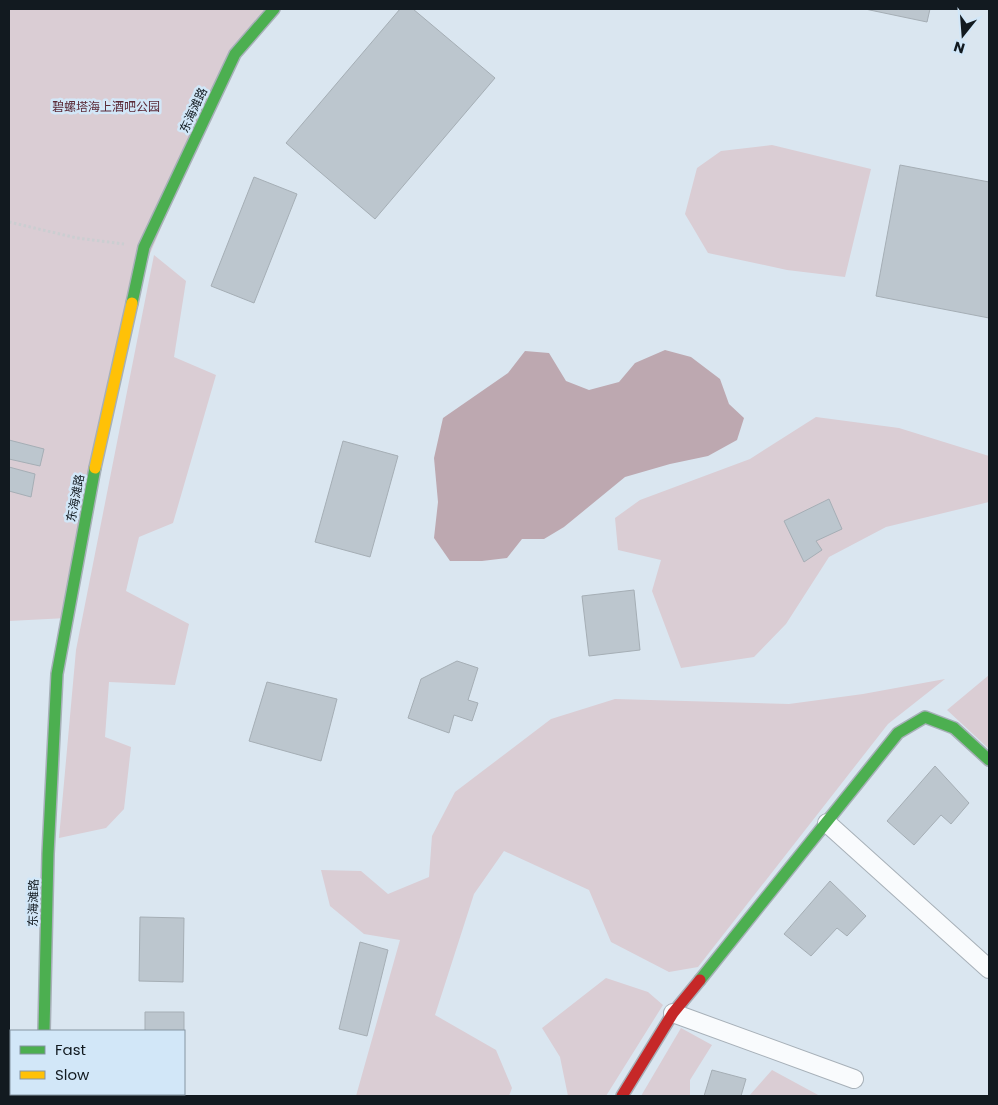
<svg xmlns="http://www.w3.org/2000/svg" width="998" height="1105" viewBox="0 0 998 1105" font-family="Poppins,'Noto Sans SC',sans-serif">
	<rect width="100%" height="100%" fill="#dae6f0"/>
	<path fill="#dacdd4" d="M9,9H274L235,54L135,289L67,618L9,621Z
		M772,145L871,169L845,277L787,270L708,253L685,214L697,168L721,151Z
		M154,255L186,281L174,357L216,375L173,523L139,537L126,591L189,624L175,685L109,682L105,737L131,747L124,809L106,828L59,838L76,650Z
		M816,417L899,428L989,456V502L886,527L829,557L786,624L754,657L681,668L652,591L661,560L618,550L615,518L640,500L750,459Z
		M989,675V749L947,710Z
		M945,679L888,724L698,967L669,972L611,942L589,890L504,851L474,894L435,1015L496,1050L512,1088L509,1096H356L400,940L364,934L330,906L321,870L361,871L388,894L429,877L432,836L455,792L551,719L615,699L789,704L863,694Z
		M606,978L648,992L663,1005L606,1096H568L560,1057L542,1028Z
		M681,1028L712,1045L690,1080V1096H641Z
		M772,1070L820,1096H749Z"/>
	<path fill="#bda8b0" d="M665,350L691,357L720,379L729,404L744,418L737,440L708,456L670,464L625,477L564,527L544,539H522L507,558L482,561H450L434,538L438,502L434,458L443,418L508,373L525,351L549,353L566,381L589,390L619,382L635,363Z"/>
	<path fill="#bcc6ce" stroke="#a5aeb5" d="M400,9H413L495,78L375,219L286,143Z
		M865,9H930L927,22Z
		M900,165L989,182V318L876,296Z
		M254,177L297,194L254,303L211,286Z
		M9,440L44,449L40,466L9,459Z
		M343,441L398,456L370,557L315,542Z
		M9,467L35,474L31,497L9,491Z
		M829,499L842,529L816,541L822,550L804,562L784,521Z
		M634,590L640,650L589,656L582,596Z
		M457,661L478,668L468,700L478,703L472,721L454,715L449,733L408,718L421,679Z
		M267,682L337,699L321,761L249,741Z
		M935,766L969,803L951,824L941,815L914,845L887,821Z
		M830,881L866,916L847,936L837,928L811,956L784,934Z
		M140,917L184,918L183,982L139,981Z
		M360,942L388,950L367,1036L339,1029Z
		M145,1012H184V1096H146V1094H184V1031H145Z
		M712,1070L746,1079L741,1096H704Z"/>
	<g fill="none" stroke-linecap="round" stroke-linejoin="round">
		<g stroke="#a7b0b8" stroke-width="20">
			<path id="street" d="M827,823L989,969
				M673,1013L854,1079"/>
		</g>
		<g stroke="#a7b0b8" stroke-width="14">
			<path id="fast" d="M132,303L144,247L235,54L274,9
				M700,980L898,733L925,717L954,728L989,760
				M44,1031L48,854L57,674L95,468
				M42,1094V1096"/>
		</g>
		<g stroke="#a7b0b8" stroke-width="14">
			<path id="slow" d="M95,468L132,303"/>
		</g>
		<g stroke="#a7b0b8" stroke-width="14">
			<path id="jam" d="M622,1096L673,1013L700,980"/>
		</g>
		<path stroke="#cbced1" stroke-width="3" stroke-dasharray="2.5 2.5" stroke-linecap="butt" d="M9,222L77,238L124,244"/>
		<use href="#street" stroke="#f9fbfd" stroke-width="18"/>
		<use href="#fast" stroke="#4caf50" stroke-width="11"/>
		<use href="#slow" stroke="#ffc107" stroke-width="11"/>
		<use href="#jam" stroke="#c62828" stroke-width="11"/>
	</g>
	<g text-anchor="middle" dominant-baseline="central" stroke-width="5" stroke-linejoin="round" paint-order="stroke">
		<g font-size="12" fill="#5a2936" stroke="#d2e7f8">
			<text x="106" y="106">碧螺塔海上酒吧公园</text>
		</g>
		<g font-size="12" fill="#121a20" stroke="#d2e7f8">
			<text transform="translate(193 110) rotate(-65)">东海滩路</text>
			<text transform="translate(75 498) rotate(-79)">东海滩路</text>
			<text transform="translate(33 903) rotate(-89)">东海滩路</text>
		</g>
	</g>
	<rect width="998" height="1105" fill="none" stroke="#121a20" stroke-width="20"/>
	<rect x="10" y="1030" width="175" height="65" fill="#d2e7f8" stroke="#8595a2"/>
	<rect x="20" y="1046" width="25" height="8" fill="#4caf50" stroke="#8595a2"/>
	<text x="55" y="1055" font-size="15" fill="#121a20">Fast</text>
	<rect x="20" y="1071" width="25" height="8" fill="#ffc107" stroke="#8595a2"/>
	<text x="55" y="1080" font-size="15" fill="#121a20">Slow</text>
	<g transform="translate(963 35) rotate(197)" stroke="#d2e7f8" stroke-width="4" paint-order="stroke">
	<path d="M0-4L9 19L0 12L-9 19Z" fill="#121a20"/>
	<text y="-8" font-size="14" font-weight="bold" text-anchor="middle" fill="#121a20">N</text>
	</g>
</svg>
